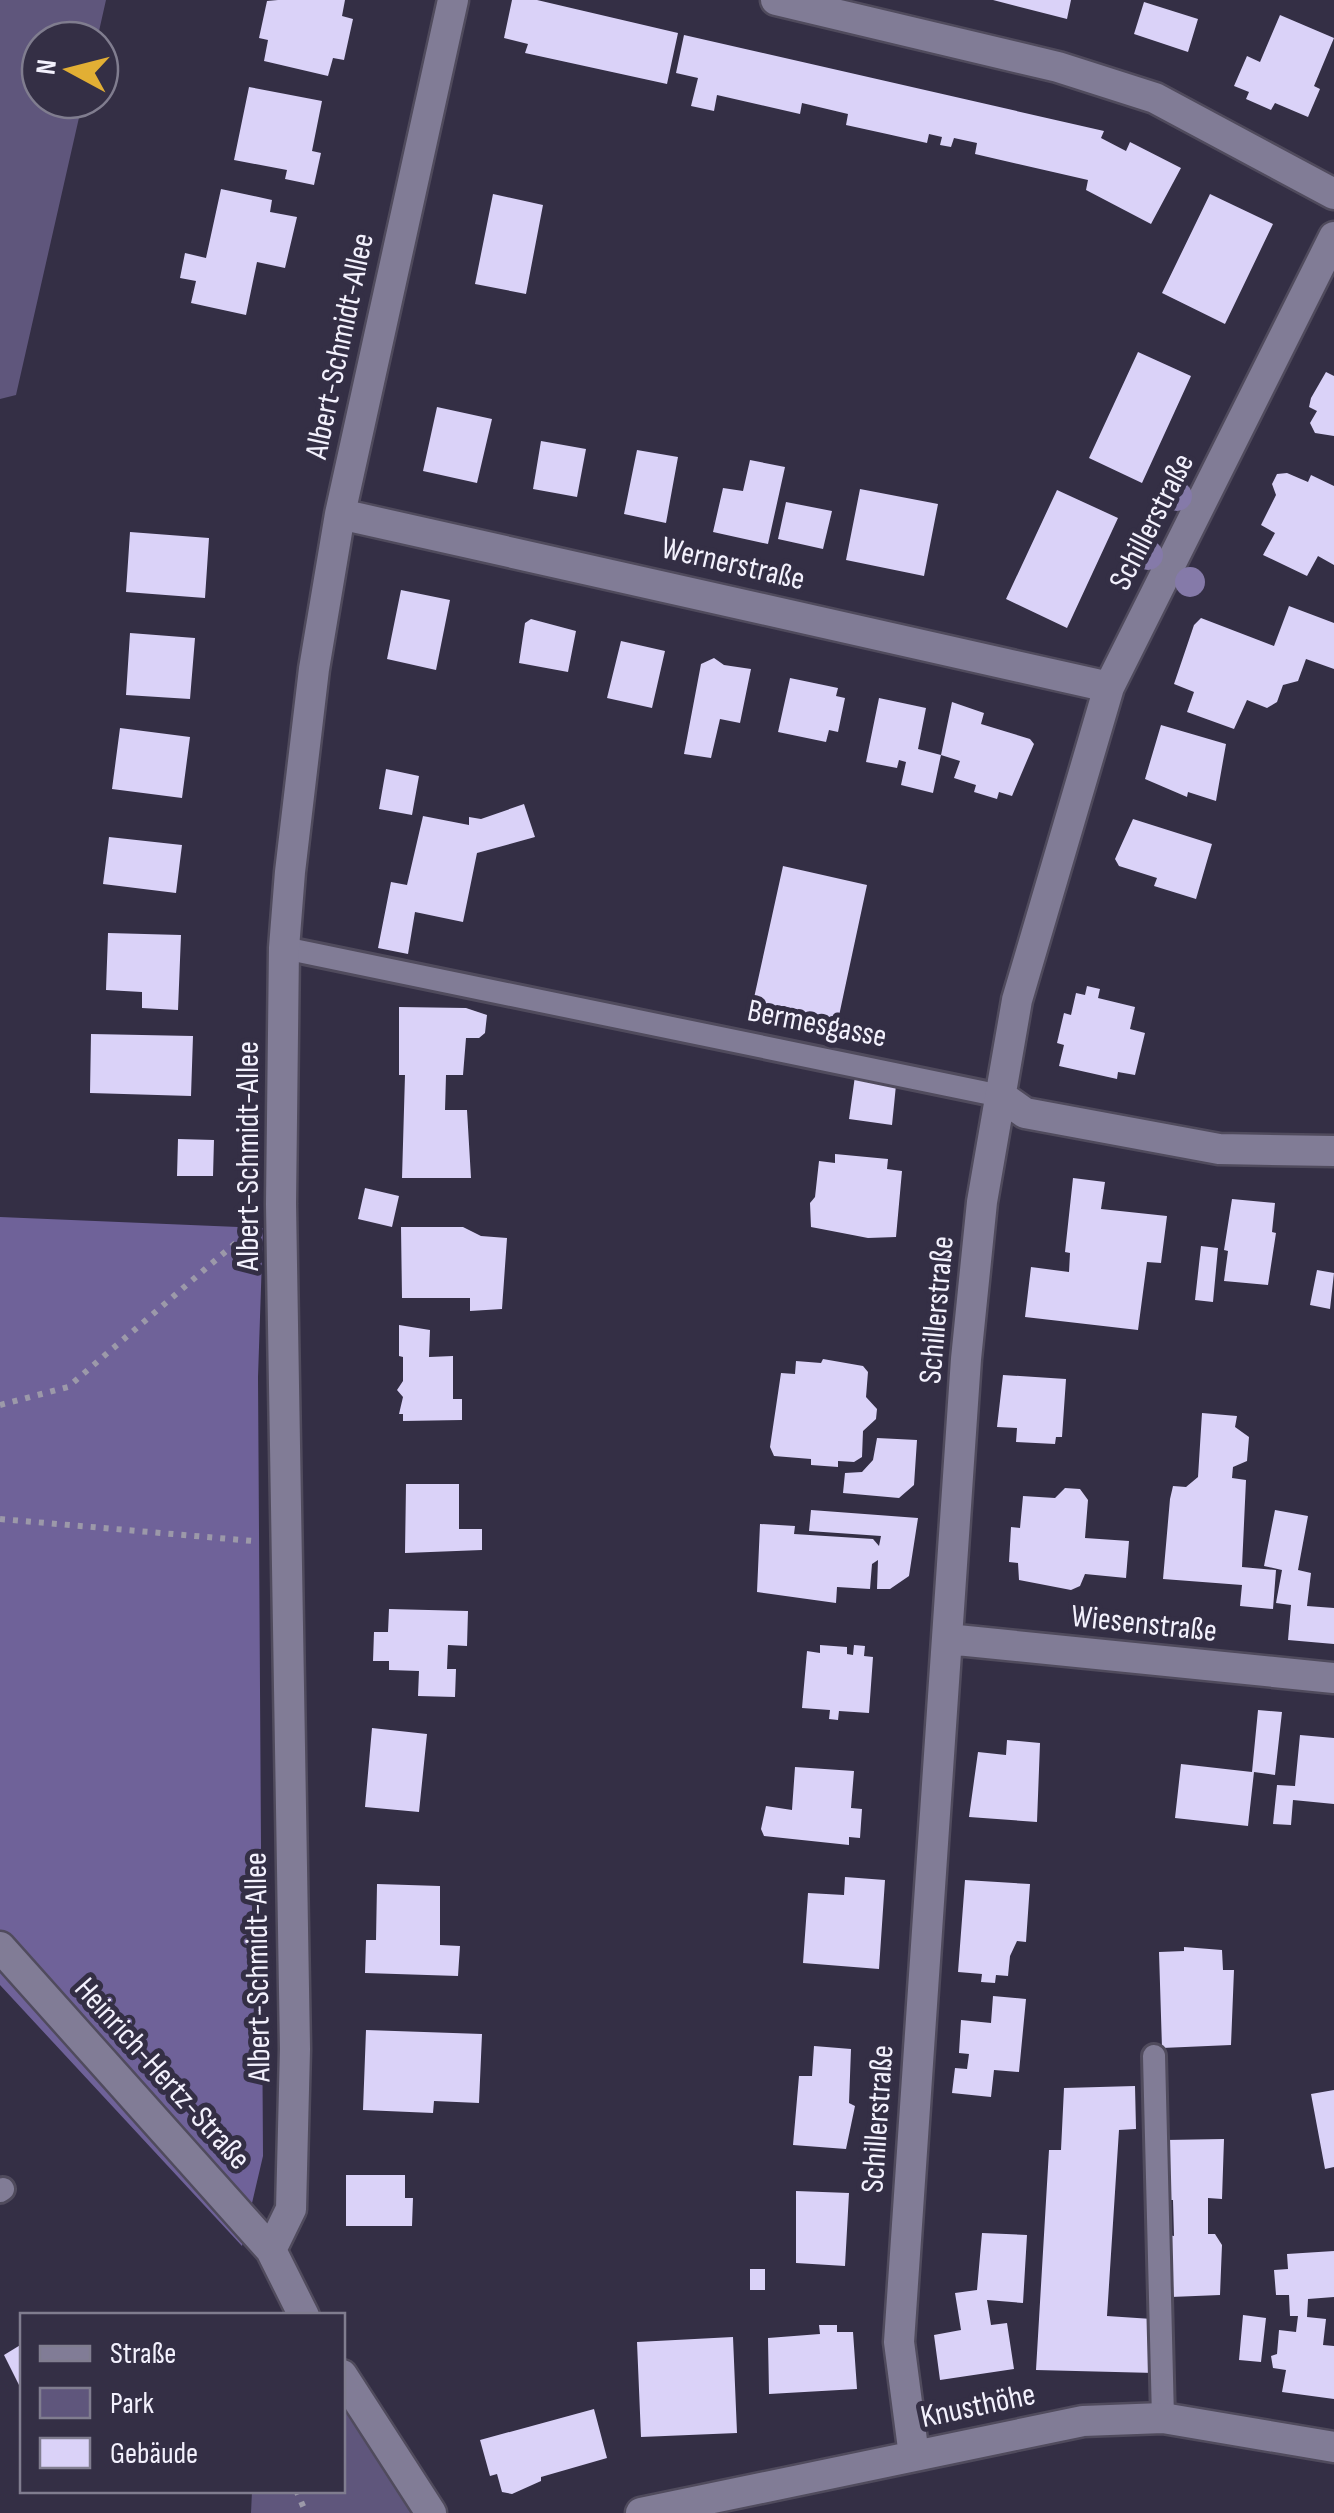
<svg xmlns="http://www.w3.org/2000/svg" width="1334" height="2513" viewBox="0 0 1334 2513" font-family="'Sofia Sans Condensed',sans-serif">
	<rect width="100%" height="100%" fill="#342f45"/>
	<path fill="#5f567c" d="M0,0H106L97,40H40V100H83L16,395L0,399Z
		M343,2400L418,2513H251L252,2491L342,2490Z"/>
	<path fill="#6f6299" d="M0,1217L263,1228L258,1377L263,2156L242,2246L0,1985Z"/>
	<path fill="#dad2f8" d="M278,0H345L342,16L353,19L344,60L333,58L328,76L264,61L268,40L259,38L267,1Z
		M512,0H537L678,33L667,84L525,53L528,44L504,38Z
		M993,0H1071L1067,19Z
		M1144,2L1198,19L1188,52L1134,34Z
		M1280,15L1334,38L1314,86L1320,89L1308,117L1275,103L1271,110L1246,99L1249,92L1234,86L1247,56L1260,62Z
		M684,35L1104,131L1101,138L1126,151L1130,142L1181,168L1151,224L1086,190L1088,180L975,154L977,143L954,138L951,147L940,145L942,137L929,134L927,143L887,134L846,125L848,114L802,103L800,114L717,95L714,111L691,106L698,78L676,73Z
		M249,87L322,101L312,151L321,153L314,185L285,179L287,170L234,160Z
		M221,189L272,200L270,212L297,217L285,268L257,262L246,315L191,303L196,281L180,278L185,253L206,258Z
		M493,194L543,205L526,294L475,284Z
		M1210,194L1273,224L1225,324L1162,293Z
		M1138,352L1191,376L1142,483L1089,458Z
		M1326,372L1334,376V436L1315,433L1310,423L1317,411L1309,407L1311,398Z
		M437,407L492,419L477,483L423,471Z
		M541,441L586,449L577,497L533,489Z
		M637,450L678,457L666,523L624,514Z
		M750,460L785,467L768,544L713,532L723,488L743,491Z
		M1287,473L1308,482L1311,475L1334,486V565L1318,556L1307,576L1263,555L1275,533L1261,525L1276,495L1272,484L1277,474Z
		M860,489L938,504L924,576L846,560Z
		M1057,490L1118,518L1067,628L1006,599Z
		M786,502L832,511L823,549L778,539Z
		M130,532L209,538L205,598L126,592Z
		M401,590L450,600L436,670L387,659Z
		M1289,606L1334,623V669L1306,659L1298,681L1283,685L1277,702L1267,708L1247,700L1234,729L1187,712L1194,692L1174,684L1194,625L1201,618L1274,646Z
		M531,619L576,631L568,672L519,663L525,623Z
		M130,633L195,638L190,699L126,695Z
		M621,641L665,651L652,708L607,698Z
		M714,658L724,665L751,669L740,723L720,719L711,758L684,754L701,664Z
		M790,678L838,688L836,696L845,698L838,732L829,730L826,742L778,732Z
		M879,698L926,708L918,749L941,755L933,793L901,785L906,762L899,760L897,768L866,762Z
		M952,702L984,713L981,724L1030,739L1034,744L1012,796L999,792L997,799L974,792L976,785L954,778L960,761L941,755Z
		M1161,725L1226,744L1216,801L1188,792L1187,797L1145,779Z
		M120,728L190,737L182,798L112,789Z
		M386,769L419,776L412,815L379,809Z
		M524,804L535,837L477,853L463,922L415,912L408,954L378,948L391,882L407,885L423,816L469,825V817L481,819Z
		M1133,819L1212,844L1196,899L1154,886L1157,878L1119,866L1115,859Z
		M109,837L182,845L176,893L103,884Z
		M783,866L867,885L837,1025L752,1007Z
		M108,933L181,935L178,1010L142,1008V992L106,990Z
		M1087,986L1100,989L1098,998L1135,1007L1130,1029L1145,1033L1135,1075L1118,1072L1117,1079L1059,1066L1064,1045L1057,1043L1064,1013L1071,1015L1076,993L1085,995Z
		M399,1007L466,1008L487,1015L485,1033L479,1038H466L463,1075H446L445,1110H467L471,1178H402L405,1075H399Z
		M91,1034L193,1036L191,1096L90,1093Z
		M855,1076L896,1085L892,1125L849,1119Z
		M178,1139L214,1140L213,1176H177Z
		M835,1154L888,1159L887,1169L902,1171L896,1237L868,1238L811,1227L810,1203L815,1197L819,1161L835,1163Z
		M1073,1178L1105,1182L1101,1209L1167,1216L1161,1263L1147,1262L1138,1330L1025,1317L1031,1267L1069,1272L1070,1253L1065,1252Z
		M365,1188L399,1196L392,1227L358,1219Z
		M1232,1199L1275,1203L1272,1232L1276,1233L1268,1285L1224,1281L1228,1251L1224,1250Z
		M401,1227H463L481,1236L507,1238L502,1309L470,1311V1298H402Z
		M1201,1246L1218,1248L1213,1302L1195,1300Z
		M1317,1270L1334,1273L1330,1309L1310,1305Z
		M399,1325L430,1330L429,1357L453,1356V1399H462V1420L403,1421V1414H399L403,1397L397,1390L403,1381V1357L399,1356Z
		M823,1359L863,1366L868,1372L866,1397L877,1409L876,1419L863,1431L862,1457L854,1462L838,1461V1467L811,1465V1459L774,1456L770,1447L781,1373L795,1374L796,1361L821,1363Z
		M1003,1375L1066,1379L1062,1437H1056L1055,1444L1016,1442L1017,1428L997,1427Z
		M1202,1413L1237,1416L1235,1427L1249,1437L1247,1461L1233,1467L1232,1478L1246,1480L1242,1567L1276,1570L1273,1609L1240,1606L1242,1585L1163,1579L1170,1499L1173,1486L1186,1487L1198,1477Z
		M877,1438L917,1440L914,1485L899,1498L843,1493L845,1473L862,1472L873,1460Z
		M406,1484H459V1529H482V1550L405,1553Z
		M1065,1488L1080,1489L1088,1500L1085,1538L1129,1541L1126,1578L1085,1574L1080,1586L1071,1590L1019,1580L1018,1563L1009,1562L1011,1527L1020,1528L1023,1496L1055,1498Z
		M811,1510L918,1518L909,1576L890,1589H877L878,1560L872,1564L870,1589L837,1587L836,1603L757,1592L760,1524L795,1526L794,1534L873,1539L879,1546L881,1536L809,1531Z
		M1275,1510L1308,1516L1298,1570L1311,1573L1307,1606L1334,1608V1644L1288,1640L1291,1605L1276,1603L1282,1570L1264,1566Z
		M389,1609L468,1611L467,1646L448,1645L447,1669H456L455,1697L418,1696L419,1671L389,1670V1661H373L374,1632H388Z
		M820,1645L847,1647V1654L853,1655L854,1645L865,1646L864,1656L873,1657L869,1713L839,1711L838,1720L829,1719L830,1710L802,1708L807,1651L820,1653Z
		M1258,1710L1282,1712L1275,1775L1254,1772L1248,1826L1175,1818L1181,1764L1252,1772Z
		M372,1728L427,1734L419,1812L365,1807Z
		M1300,1735L1334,1738V1804L1293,1800L1291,1825L1273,1824L1277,1785L1295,1786Z
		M1007,1740L1040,1743L1037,1822L969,1817L978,1752L1006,1755Z
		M795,1767L854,1771L851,1808L862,1809L860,1838L849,1837V1845L764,1836L761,1829L766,1806L792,1810Z
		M845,1877L885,1880L879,1969L803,1963L808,1893L844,1895Z
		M965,1880L1030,1884L1026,1942L1017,1941L1010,1956L1008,1976L996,1975L995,1983L981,1982L982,1974L958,1972Z
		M377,1884L440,1886V1945L460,1946L458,1976L365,1973L366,1940H376Z
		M1184,1947L1222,1950L1223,1970H1234L1231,2045L1162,2048L1159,1952L1184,1951Z
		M993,1996L1026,1999L1019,2072L994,2070L991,2097L952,2093L955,2068L967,2069L969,2054L959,2053L961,2020L991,2023Z
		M366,2030L482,2034L479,2103L434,2101L433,2113L363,2110Z
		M814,2046L851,2049L849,2103L855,2106L846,2149L793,2145L799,2076H812Z
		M1135,2086L1136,2129L1119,2130L1107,2316L1152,2319L1155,2373L1036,2370L1049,2150H1061L1064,2088Z
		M1334,2090V2167L1325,2169L1311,2094Z
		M1224,2139L1222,2199L1208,2198V2234H1215L1222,2245L1220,2295L1171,2297L1168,2235L1174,2236L1173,2200H1167L1165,2140Z
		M346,2175H405V2198H413L412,2226H346Z
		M796,2191L849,2193L845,2266L796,2263Z
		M982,2233L1027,2235L1023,2303L987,2300L991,2325L1007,2323L1014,2369L940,2380L934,2335L961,2330L955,2293L977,2290Z
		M1334,2251V2297L1308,2299L1307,2317L1326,2319L1323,2345L1334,2346V2399L1282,2392L1286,2370L1273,2368L1271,2356L1277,2354L1279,2330L1296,2332L1298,2316H1290L1289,2295H1276L1274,2270L1288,2269L1287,2254Z
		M750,2269H765V2290H750Z
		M1243,2315L1266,2318L1261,2362L1239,2360Z
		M819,2325H837V2332H853L857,2389L769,2394L768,2338L820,2334Z
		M733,2337L737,2433L641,2437L637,2342Z
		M22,2344V2391L4,2355Z
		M594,2409L607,2458L541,2477V2481L512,2494L502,2492L497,2474L490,2476L480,2440Z"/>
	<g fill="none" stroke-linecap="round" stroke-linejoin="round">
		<g stroke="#504b5d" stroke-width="28">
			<path id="lane" d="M284,948L1001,1096
				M1154,2056L1163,2418
				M0,2191L3,2189"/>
		</g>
		<g stroke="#504b5d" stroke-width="35">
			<path id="street" d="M776,0L1058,67L1155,98L1334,194
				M340,514L1109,687
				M1001,1096L1025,1113L1219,1149L1334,1151
				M947,1639L1334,1678
				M0,1947L271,2250L304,2316
				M271,2250L291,2209L295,2049L281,1204L284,948L290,872L314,669L340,514L453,0
				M342,2375L431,2513
				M914,2456L899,2342L966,1359L982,1202L1017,1000L1109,687L1334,237
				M641,2513L1083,2421L1163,2418L1334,2447"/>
		</g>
		<path stroke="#9c99a9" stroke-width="6" stroke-dasharray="5 8" stroke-linecap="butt" d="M0,1405L68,1387L246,1234
			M0,1519L253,1541
			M296,2490L306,2513"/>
		<use href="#lane" stroke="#817c96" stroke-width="22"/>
		<use href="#street" stroke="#817c96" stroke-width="30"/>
	</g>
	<g fill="#857aa9">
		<circle cx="1177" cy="496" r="15"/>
		<circle cx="1148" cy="555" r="15"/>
		<circle cx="1190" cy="582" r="15"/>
	</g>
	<g text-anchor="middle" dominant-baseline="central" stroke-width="10" stroke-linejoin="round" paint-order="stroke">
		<g font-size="32" fill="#f3f1fd" stroke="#342f45">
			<text transform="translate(340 346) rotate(-78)">Albert-Schmidt-Allee</text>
			<text transform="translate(1152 522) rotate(-63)">Schillerstraße</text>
			<text transform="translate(733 564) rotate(13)">Wernerstraße</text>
			<text transform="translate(817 1024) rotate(11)">Bermesgasse</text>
			<text transform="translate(248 1156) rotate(-90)">Albert-Schmidt-Allee</text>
			<text transform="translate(937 1310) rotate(-85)">Schillerstraße</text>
			<text transform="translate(1144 1624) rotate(6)">Wiesenstraße</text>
			<text transform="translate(258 1967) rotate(-91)">Albert-Schmidt-Allee</text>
			<text transform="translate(162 2074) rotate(48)">Heinrich-Hertz-Straße</text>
			<text transform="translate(878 2119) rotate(-86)">Schillerstraße</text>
			<text transform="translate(978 2406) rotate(-12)">Knusthöhe</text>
		</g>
	</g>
	<rect x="20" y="2313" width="325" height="180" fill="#342f45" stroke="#807d8f" stroke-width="2.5"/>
	<rect x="40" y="2346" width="50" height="15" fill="#817c96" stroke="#807d8f" stroke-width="2.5"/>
	<text x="110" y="2363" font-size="30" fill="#f3f1fd">Straße</text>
	<rect x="40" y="2388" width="50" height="30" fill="#5f567c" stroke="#807d8f" stroke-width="2.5"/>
	<text x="110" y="2413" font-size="30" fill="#f3f1fd">Park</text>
	<rect x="40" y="2438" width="50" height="30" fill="#dad2f8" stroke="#807d8f" stroke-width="2.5"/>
	<text x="110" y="2463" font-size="30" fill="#f3f1fd">Gebäude</text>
	<g transform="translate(70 70) rotate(277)"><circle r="48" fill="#342f45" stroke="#807d8f" stroke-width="2.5"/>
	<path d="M0-8L18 38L0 25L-18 38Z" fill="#e2af34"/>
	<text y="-15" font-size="28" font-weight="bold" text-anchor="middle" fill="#f3f1fd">N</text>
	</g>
</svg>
